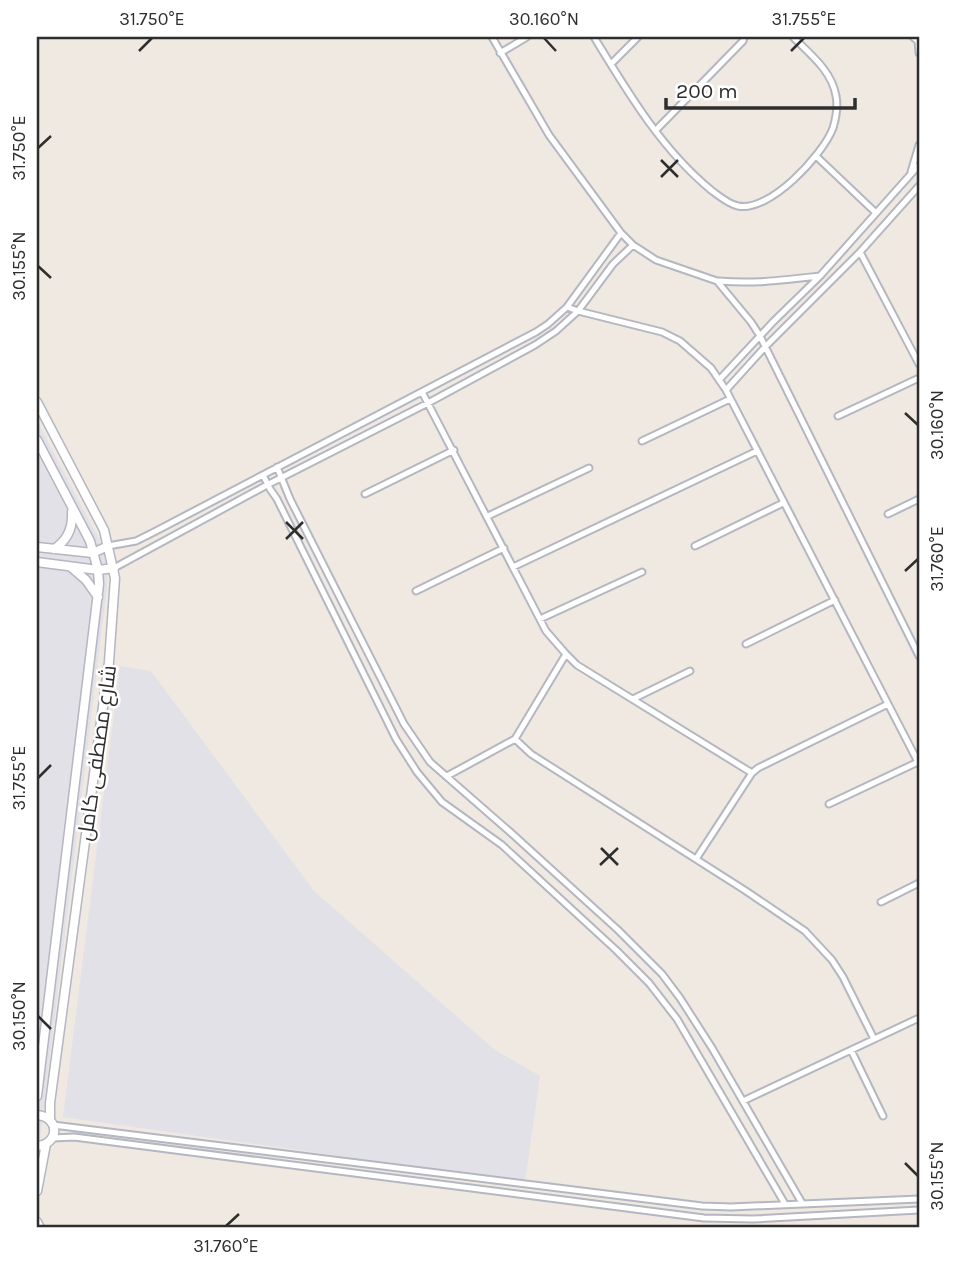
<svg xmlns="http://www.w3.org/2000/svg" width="956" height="1265" viewBox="0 0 956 1265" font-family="Karla,Cairo,sans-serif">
	<rect width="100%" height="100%" fill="#efe9e1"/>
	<path fill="#e3e1e8" d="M37,421L100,541L107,565V587L40,1139L37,1138Z
		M120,666L151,671L314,891L495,1050L540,1076L525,1182L63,1117Z"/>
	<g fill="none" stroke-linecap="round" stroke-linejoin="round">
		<g stroke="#b4b7c1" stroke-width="9">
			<path id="street" d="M492,37L549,135L621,233L633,245L656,260L717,281L751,322L760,336L919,656
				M594,37C627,91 661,149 711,190C719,196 728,204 738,206C769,213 823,155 833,128C836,118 838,106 836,96C832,71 810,54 793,37
				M913,37L918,41L919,53
				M500,53L527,37
				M611,64L638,37
				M656,130L743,41L744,37
				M816,156L876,213
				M911,172L919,145
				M860,252L919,364
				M719,281C755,284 784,280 820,276
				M567,307L578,311L662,332L680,341L711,368L726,390L919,764
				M719,380L773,322L820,276L919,165
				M726,390L765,347L860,252L919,186
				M422,392L546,631L566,654L577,665L752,773
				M838,416L919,378
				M642,441L730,399
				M277,467L290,499L404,724L430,762L509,831L618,930L662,974L680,998L712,1048L802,1203
				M263,475L270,489L277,499L396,739L417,772L442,802L502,845L616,950L649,983L677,1019L785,1204
				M365,494L454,450
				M888,514L919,499
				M488,516L589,468
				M108,546L136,541L156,531L536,332L548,324L567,307L621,233
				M695,546L783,503
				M513,567L757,451
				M114,568L267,485L428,403L535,345L556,331L578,311L613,264L633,245
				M416,591L504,548
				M540,619L642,572
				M746,644L835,600
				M633,699L690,671
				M515,739L531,754L746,891L805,931L832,960L843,977L874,1039
				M447,776L515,739L566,654
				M829,804L918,762
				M696,859L752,773L758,768L888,704
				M881,902L919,883
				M851,1050L883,1116
				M743,1101L919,1018
				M53,1125L702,1206L731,1207L919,1199
				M53,1138L74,1137L704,1218L753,1219L919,1210"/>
		</g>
		<g stroke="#b4b7c1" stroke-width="11">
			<path id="secondary" d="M37,402L104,530L115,578L109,662L50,1103V1120
				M37,440L90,541L98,570L99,584L37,1096
				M37,547L93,553L108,546
				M54,549C68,540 73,528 72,512
				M37,562L98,570L114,568
				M71,567L86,580L98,597
				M37,1115C60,1117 60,1144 37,1146
				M37,1191L46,1144
				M37,1222L40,1228"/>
		</g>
		<use href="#street" stroke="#fff" stroke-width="5"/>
		<use href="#secondary" stroke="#fff" stroke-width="8"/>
	</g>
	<path fill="none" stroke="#2e2e2e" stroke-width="2.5" d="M544,38L556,51M139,51L152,38M791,51L804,38M38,148L51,136M661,160L678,177M661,177L678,160M38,266L51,278M905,413L918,425M286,522L303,539M286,539L303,522M905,571L918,559M38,778L51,765M601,848L618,865M600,865L618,848M38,1016L51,1029M905,1163L918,1176M226,1226L239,1214"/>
	<g text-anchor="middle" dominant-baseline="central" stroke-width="5" stroke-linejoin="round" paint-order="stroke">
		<g font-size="21" fill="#2e2e2e" stroke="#fff">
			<text transform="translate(97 753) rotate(-82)">شارع مصطفى كامل</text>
		</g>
	</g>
	<rect width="956" height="1265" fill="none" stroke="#ffffff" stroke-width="77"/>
	<path d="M666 98v10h189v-10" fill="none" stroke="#2e2e2e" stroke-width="3.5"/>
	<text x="676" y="98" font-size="21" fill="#2e2e2e" stroke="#ffffff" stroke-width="5" paint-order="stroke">200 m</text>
	<rect x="38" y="38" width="880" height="1188" fill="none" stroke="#2e2e2e" stroke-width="2.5"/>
	<g font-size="18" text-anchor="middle" fill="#2e2e2e">
		<text x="152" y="25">31.750°E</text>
		<text x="544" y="25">30.160°N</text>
		<text x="804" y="25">31.755°E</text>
		<text transform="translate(19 148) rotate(-90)" y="6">31.750°E</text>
		<text transform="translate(19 266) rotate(-90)" y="6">30.155°N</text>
		<text transform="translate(937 425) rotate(-90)" y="6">30.160°N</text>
		<text transform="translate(937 559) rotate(-90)" y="6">31.760°E</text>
		<text transform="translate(19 778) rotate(-90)" y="6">31.755°E</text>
		<text transform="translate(19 1016) rotate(-90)" y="6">30.150°N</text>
		<text transform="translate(937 1176) rotate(-90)" y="6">30.155°N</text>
		<text x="226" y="1252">31.760°E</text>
	</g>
</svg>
